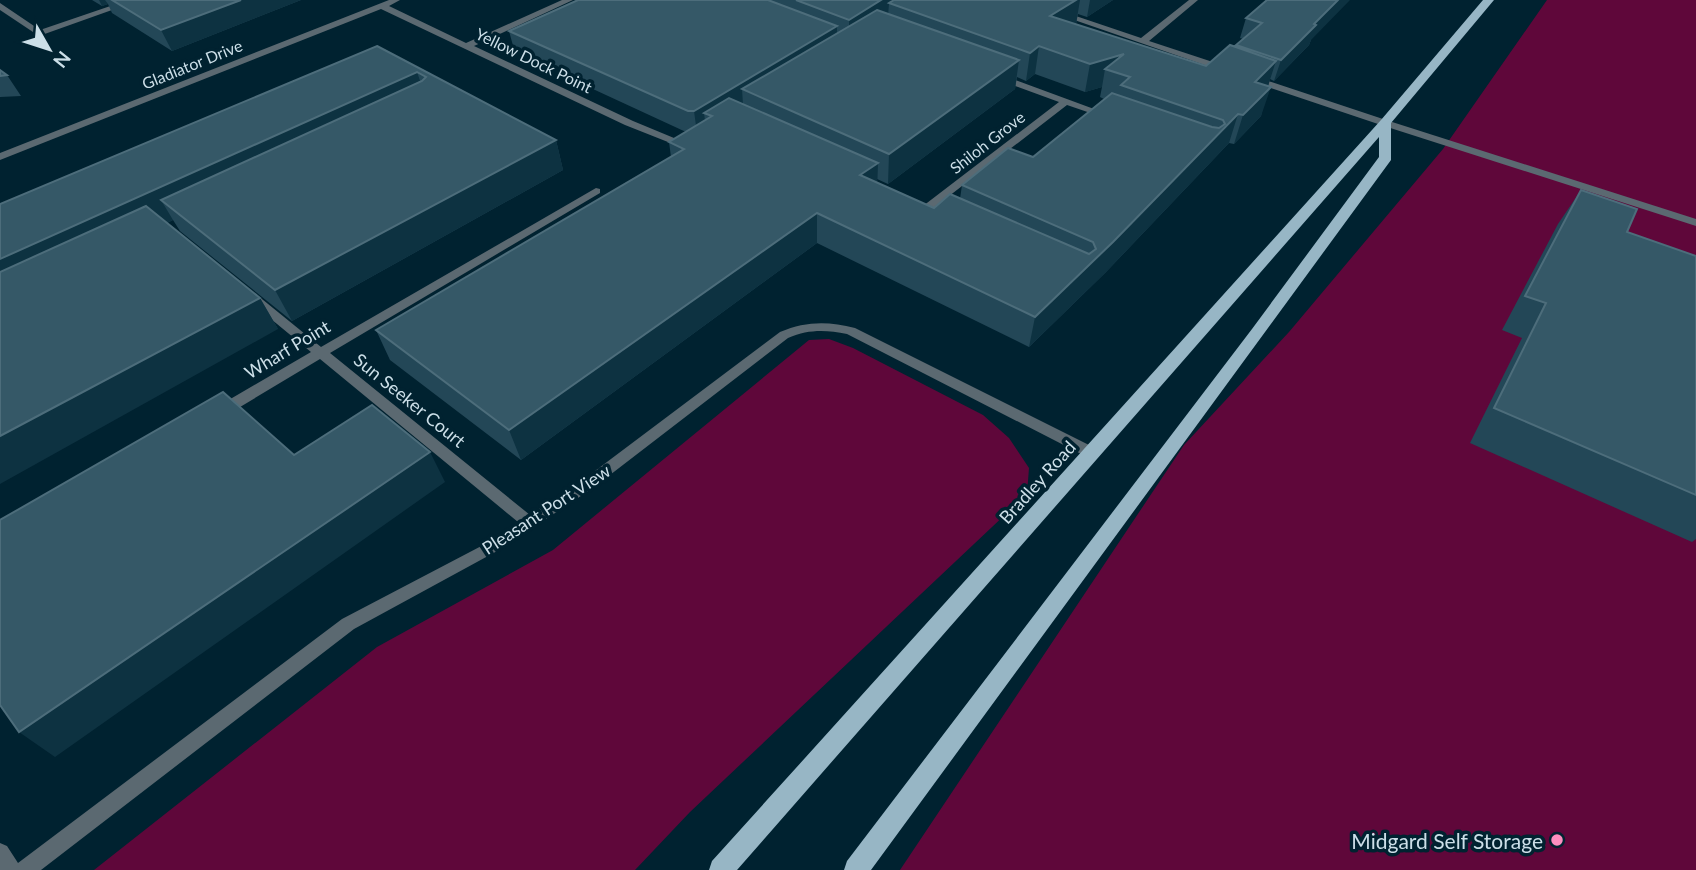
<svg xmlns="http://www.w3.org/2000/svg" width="1696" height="870" viewBox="0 0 1696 870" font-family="Lato,sans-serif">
	<rect width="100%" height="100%" fill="#002230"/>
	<path fill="#5f073a" d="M1547,0H1696V870H900L1184,445L1289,332L1443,149Z
		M829,339L853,348L983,415L1009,438L1029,468L1027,494L690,812L635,870H94L377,647L553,550L809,340Z"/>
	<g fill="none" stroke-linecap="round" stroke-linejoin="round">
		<path fill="#5b6971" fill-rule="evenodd" d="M1381,121H1389L1696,219V226L1381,125Z"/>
		<path fill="#5b6971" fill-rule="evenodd" d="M128,0H140L39,36L0,10V3L40,30Z
			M389,0H400L389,6L466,43L562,0H573L474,46L633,121L674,138L690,137L695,140L690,143L673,144L625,125L381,9L0,160V153Z
			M1189,0H1198L1149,41L1228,67V71H1222L1057,14L1064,12L1141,38Z
			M996,75H1002L1113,116L1108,119L1067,105L931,210H923V206L1059,102L996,79Z
			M1250,75L1389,121L1390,123L1381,125L1247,80L1245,78Z
			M596,188L600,189V193L330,353L530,515L583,480L780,332C806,321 828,321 855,328L1097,449L1099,453L1097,457H1087L847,334C826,330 809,329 788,338L593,488L499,550L354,629L41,870H0V843L7,846L18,863L342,619L489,542L518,522L320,359L225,416H215L213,412L215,408L311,352L249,301L247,298L249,295H257L321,347Z"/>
		<path fill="#97b6c5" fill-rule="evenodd" d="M1483,0H1494L1391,123V160L871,870H844L847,861L1252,329L1379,157V137L737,870H709L712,861L1381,120Z"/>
	</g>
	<path fill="#234757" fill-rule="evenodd" d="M92,0H301L172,51L112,13L108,4L102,6Z
		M578,0H891V2L894,0H1113L1087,17L1078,14L1076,24L1206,66L1235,47L1236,45L1243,39L1240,38L1246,18L1267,0L1311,40L1309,45L1274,81L1270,79L1261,116L1234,144L1229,143L1106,272L1029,347L817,243L521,460L390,360L376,330L671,157L669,142L686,132L515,53L509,31ZM1035,74L1085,92L1102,87L1100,97L1104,99L1033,157L962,185L960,199L934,208L877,183V179L888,184L1015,89L1017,77L1026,81Z
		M377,46L556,140L563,170L292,321L180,231L173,220L167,223L260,298L278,329L0,204Z
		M0,70L7,75L21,96L0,97Z
		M1581,190L1627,232L1696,256V539L1692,542L1470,443L1522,338L1502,330L1558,224Z"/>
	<path fill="#0d3241" d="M99,0H105L108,4L102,6Z
		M241,0H301L172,51L161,30Z
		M881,0H891V4L889,3L888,17L849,41V20Z
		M1076,0H1080L1076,24L1050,16Z
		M1090,0H1113L1087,17Z
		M1338,0H1350L1311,40L1309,45L1274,81L1281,60L1314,24Z
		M837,26V48L742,89L743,105L712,116L704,113L706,128L697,133L694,111Z
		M1039,46L1035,74L1026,81L1030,53Z
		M1124,54L1105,69L1102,87L1085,92L1090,64Z
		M1019,60L1015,89L888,184L889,154Z
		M1276,61L1267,89L1255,82Z
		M417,72L427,101L161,200L173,220L0,302V259Z
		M1271,87L1261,116L1234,144L1243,115Z
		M1238,114L1229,143L1106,272L1029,347L1035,317Z
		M556,140L563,170L292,321L275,290Z
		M878,163L877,193L860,175Z
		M817,213V243L521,460L509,430Z
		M260,298L278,329L0,484V436Z
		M430,452L445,482L55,757L19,732Z"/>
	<path fill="#355867" stroke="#4d6d7b" stroke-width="2" d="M112,0H241L161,30Z
		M578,0H768L837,26L694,111H688L509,31Z
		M796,0H881L849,20Z
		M894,0H1076L1050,16L1206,66L1230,45L1276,61L1255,82L1271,87L1243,115L1238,114L1113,242L1035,317L817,213L509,430L376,330L684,149L669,142L712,116L704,113L729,98L878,163L860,175L934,208L950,194L1089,254L1096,249L1093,242L962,185L1008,148L1033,157L1112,93L1212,127L1219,128L1225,124L1223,120L1121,85L1130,77L1105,69L1124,54L1090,64L1039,46L1030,53L889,3Z
		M1267,0H1338L1314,24L1316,25L1281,60L1236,45L1262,23L1246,18Z
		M877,10L1019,60L889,154L742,89Z
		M377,46L556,140L275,290L161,200L422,81L426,77L417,72L0,259V204Z
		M0,70L7,75L0,76Z
		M1581,190L1637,209L1627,232L1696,256V495L1494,408L1546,303L1525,296Z
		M146,206L260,298L0,436V272Z
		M223,392L294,455L372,405L430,452L19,732L0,705V520Z"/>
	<circle fill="#fd8ec0" stroke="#002230" stroke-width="2.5" cx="1557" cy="840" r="7"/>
	<g text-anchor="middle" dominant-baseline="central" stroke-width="7" stroke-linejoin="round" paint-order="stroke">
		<g font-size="16" fill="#ccdfe8" stroke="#002230">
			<text transform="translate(534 60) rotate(26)">Yellow Dock Point</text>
			<text transform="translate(192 64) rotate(-22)">Gladiator Drive</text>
			<text transform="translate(987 142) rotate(-38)">Shiloh Grove</text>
		</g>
		<g font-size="18" fill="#ccdfe8" stroke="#002230">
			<text transform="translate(287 349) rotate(-31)">Wharf Point</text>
			<text transform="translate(410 400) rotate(39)">Sun Seeker Court</text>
			<text transform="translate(1037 482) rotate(-48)">Bradley Road</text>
			<text transform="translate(546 509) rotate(-33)">Pleasant Port View</text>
		</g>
		<g font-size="21" fill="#ccdfe8" stroke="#002230" text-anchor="end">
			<text x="1543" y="840">Midgard Self Storage</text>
		</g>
	</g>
	<g transform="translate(49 49) rotate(129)" stroke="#002230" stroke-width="5" paint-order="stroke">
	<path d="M0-5L12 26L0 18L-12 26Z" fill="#ccdfe8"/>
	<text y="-10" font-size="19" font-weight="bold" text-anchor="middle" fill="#ccdfe8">N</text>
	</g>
</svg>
